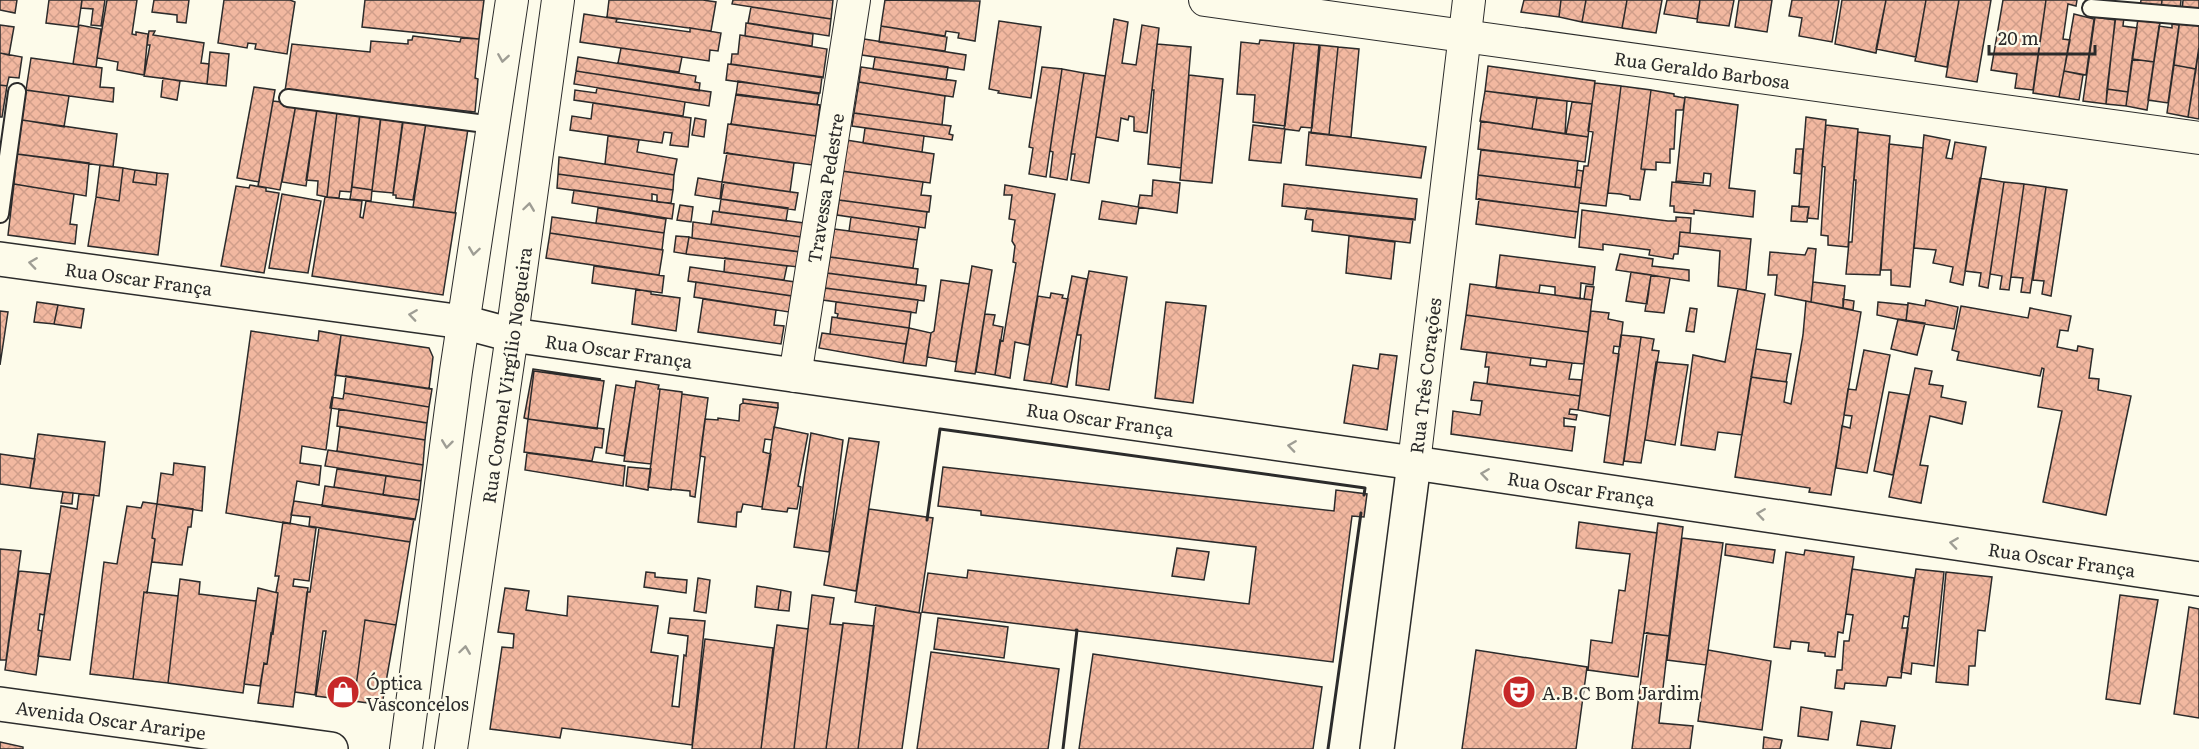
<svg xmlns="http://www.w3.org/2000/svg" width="2199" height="749" viewBox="0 0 2199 749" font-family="Literata,serif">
	<defs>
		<pattern id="building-cross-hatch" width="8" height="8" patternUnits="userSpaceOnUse" patternTransform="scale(1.5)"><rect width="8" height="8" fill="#f2b8a0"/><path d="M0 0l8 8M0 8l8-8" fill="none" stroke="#d09e8a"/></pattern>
	</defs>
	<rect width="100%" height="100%" fill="#fdfbea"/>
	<path fill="url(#building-cross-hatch)" stroke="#2b2b2b" stroke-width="1.5" d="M0,0H17L15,13L0,10Z
		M49,0H82L78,27L46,23Z
		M82,0H105L101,26L91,25L93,9L81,8Z
		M107,0H137L132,34L136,35V32L148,34L144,75L117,70L118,62L97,58Z
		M154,0H189L186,23L177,22V15L152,12Z
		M224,0H290L295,2L287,54L255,49L256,44L248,43L247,48L218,43Z
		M365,0H484L479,39L362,27Z
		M609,0H703L716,2L711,31L607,17Z
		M733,0H833L831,19L732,4Z
		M885,0L980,1L975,41L958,38L959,33L946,31L945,36L881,26Z
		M1524,0H1561L1559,17L1521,12Z
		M1561,0H1586L1582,22L1559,17Z
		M1586,0H1627L1622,28L1582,22Z
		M1627,0H1662L1656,33L1622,28Z
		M1667,0H1700L1697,19L1664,14Z
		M1700,0H1734L1729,26L1697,22Z
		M1739,0H1772L1767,32L1735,27Z
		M1792,0H1839L1832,42L1799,36L1802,18L1789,16Z
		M1842,0H1886L1876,53L1835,44Z
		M1886,0H1926L1916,57L1876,49Z
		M1926,0H1959L1947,67L1915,61Z
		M1959,0H1991L1977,82L1946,77Z
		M2003,0H2046L2033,90L2015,88L2017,74L1991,70Z
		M2046,0H2077L2076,6L2068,4L2063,39L2070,40L2059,97L2033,93Z
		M2141,0H2162L2161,9L2140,7Z
		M2162,0H2181L2180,12L2161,9Z
		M2183,0H2199V15L2182,12Z
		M751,7L831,19L829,36L748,23Z
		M584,14L617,19L616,22L690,32V28L721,33L718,51L710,50L709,61L580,42Z
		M2074,14L2094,19L2086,75L2064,71Z
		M2116,15L2124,17L2123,26L2137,28L2128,92L2107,89Z
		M2095,17L2115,20L2106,104L2083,101Z
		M1114,19L1128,22L1122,63L1136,65L1142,25L1159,28L1147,133L1134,131V117L1129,116L1128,120L1121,118L1118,141L1096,137Z
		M2138,19L2160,23L2154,62L2132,59Z
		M2180,19L2199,21V47L2196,69L2174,65Z
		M999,21L1041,27L1031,98L998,93L999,91L989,89Z
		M746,23L813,34L812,46L745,36Z
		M2172,24L2179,25L2168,103L2148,100L2159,26L2172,28Z
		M0,25L14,27L9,55L0,53Z
		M79,25L101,29L96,67L73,64Z
		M881,26L947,37L945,51L879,42Z
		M149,31H155L153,35L204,43L201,63L209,64L207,84L144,76L150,45H147Z
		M740,35L827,49L823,78L731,64L732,54H738Z
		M413,36L460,42L461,38L479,39L475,78L478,79L475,112L285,91L292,44L370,52L371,41L408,44V40H412Z
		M864,39L966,55L964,70L862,55Z
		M1260,40L1294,43L1285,126L1253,122L1255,95L1237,94L1241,42L1259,44Z
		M1294,43L1319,45L1320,47L1312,128L1301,127L1299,131L1284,129Z
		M1157,44L1191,47L1181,168L1148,164L1154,90H1152Z
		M1319,45L1338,47L1329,135L1311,133Z
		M1338,47L1359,49L1351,137L1329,135Z
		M2199,47V119L2188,117Z
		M621,48L682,57L679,72L618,63Z
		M210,52L229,54L226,86L207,84Z
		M0,53L22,57L19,78L9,77L7,86L0,85Z
		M578,57L696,76L695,82L700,83L699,91L576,71Z
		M875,57L948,67L946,80L873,69Z
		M31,58L102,68L100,87L114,88L113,102L26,90Z
		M2132,59L2154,62L2147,110L2126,106Z
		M728,64L822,77L820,93L726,80Z
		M2174,65L2196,69L2188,117L2167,113Z
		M1488,66L1595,81L1592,104L1485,91Z
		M861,67L956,81L953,97L859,82Z
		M1042,67L1062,69L1046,177L1029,174L1033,148L1029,147Z
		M1062,69L1084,73L1067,180L1050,177L1053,152L1050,151Z
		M576,71L711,92L709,106L574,84Z
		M2064,71L2083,75L2079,100L2059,97Z
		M1084,73L1105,76L1089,183L1071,180L1075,154H1071Z
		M1189,75L1223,79L1212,183L1180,180Z
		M163,78L180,81L177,100L161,97Z
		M738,81L819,94L817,105L736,95Z
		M859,82L945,96L942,125L854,113Z
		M1595,83L1621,86L1606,206L1579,203L1584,166H1588L1593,132L1588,131Z
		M0,85L7,86L2,117H0Z
		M1621,86L1651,90L1641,169L1645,170L1640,200L1630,199V196L1620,194L1608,193Z
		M254,87L275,90L259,182L237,178Z
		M597,88L685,102L683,116L574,100L575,90L596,93Z
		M2107,89L2128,92L2126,106L2106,104Z
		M26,90L69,96L64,127L22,120Z
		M1651,90L1674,94V96L1685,98L1683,110H1676L1674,149H1670V163L1656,162V170L1641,169Z
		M1485,91L1537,98L1532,129L1480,121Z
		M736,94L820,105L816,136L731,124Z
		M1685,97L1738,105L1729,188L1755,191L1753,217L1694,210V214L1674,212V206H1670L1672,182L1710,186L1711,174L1704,173L1703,183L1676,181Z
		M1537,98L1567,101L1565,134L1532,129Z
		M273,101L296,104L280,190L258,186Z
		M1572,102L1592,104L1588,137L1566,134Z
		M593,103L691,118L688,147L670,145L672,133L664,132L662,143L570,130L572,116L591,119Z
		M296,104L317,109L306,186L282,182Z
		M317,109L337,112L327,197L317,195L318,181L306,180Z
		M337,112L360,114L351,192L340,191L339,198L327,197Z
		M360,112L381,114L372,190L352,187Z
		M854,113L951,126L949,134L953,135L952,140L852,126Z
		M381,117L403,118L393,193L372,191Z
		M1806,117L1826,120L1818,219L1807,218L1809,207H1799Z
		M695,118L706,120L704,137L692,135Z
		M22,120L117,134L113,167L17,154Z
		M1481,121L1588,137L1585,162L1478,149Z
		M403,122L426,123L413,200L396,198V195H393Z
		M426,123L468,129L455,213L413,207Z
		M728,124L816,136L812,165L724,153Z
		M1253,125L1285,129L1281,163L1249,160Z
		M1826,125L1858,129L1848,247L1828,245V236L1821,235L1825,167L1822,166Z
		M865,128L924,136L922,152L863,143Z
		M1309,132L1426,147L1421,178L1306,165Z
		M1858,132L1890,136L1880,275L1846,274L1849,242H1852L1856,180H1854Z
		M1924,135L1950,140L1946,158L1952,159L1955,142L1986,147L1963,285L1950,282L1953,267L1933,263L1936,250L1914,248Z
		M608,136L639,140L637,152L677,159L674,175L605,164Z
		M846,140L934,154L930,183L842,171Z
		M1889,144L1923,148L1910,287L1891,285V270H1881Z
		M1796,149H1803L1801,174L1794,173Z
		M1481,150L1578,161L1575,187L1478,175Z
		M727,153L794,163L790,192L722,182Z
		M17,154L89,163L86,196L14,184Z
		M559,157L674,175L673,190L558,174Z
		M100,165L123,168L119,201L96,197Z
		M123,168L135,170L133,182L156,185L157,173L168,174L158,255L88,246L96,197L119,201Z
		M135,170L157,173L156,185L133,182Z
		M1577,170L1583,171L1581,188L1575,187Z
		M842,171L923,182L921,195L931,196L929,212L839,200Z
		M558,174L673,190L671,203L657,202V195L652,194V201L557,188Z
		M1478,175L1581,188L1578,212L1476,199Z
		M698,178L722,182L720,199L695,195Z
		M1980,178L2004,182L1988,288L1979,286L1981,273L1965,271Z
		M1153,180L1180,183L1177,213L1138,207L1140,195L1152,196Z
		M724,182L798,193L795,210L721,199Z
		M2004,182L2024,184L2009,290L2000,289L2002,276L1990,274Z
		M14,184L74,194L70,224L77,225L75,244L8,235Z
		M1284,184L1417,199L1415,220L1282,206Z
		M2024,184L2046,187L2030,293L2021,292L2023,278L2011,277Z
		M250,185L266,188V191L279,193L264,273L221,266L236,186L249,188Z
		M1005,185L1055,194L1029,345L1015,342L1010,378L995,375L1000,340L1003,341L1016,263L1013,262L1015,246L1012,241L1015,220L1009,219L1012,195H1004Z
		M352,187L372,190L371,201L350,199Z
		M2046,187L2067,190L2051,296L2042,294L2044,281L2033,280Z
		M574,190L674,204L672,219L572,203Z
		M282,194L321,201L308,273L269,268Z
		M325,197L362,201L360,217L363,218L366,201L456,213L443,295L312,276Z
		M721,199L788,208L786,221L719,212Z
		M1479,199L1578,212L1575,238L1476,224Z
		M839,200L927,212L925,228L837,215Z
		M1102,201L1139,207L1136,224L1099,219Z
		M680,205L693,207L691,222L677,220Z
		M1792,206L1809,207L1807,222L1791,221Z
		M598,208L666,219L664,233L596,223Z
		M1307,208L1413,219L1410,243L1312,231L1313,220L1305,219Z
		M1582,210L1668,221H1676V217L1691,218L1690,233L1680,232L1678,254H1674L1673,259L1649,255L1650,250L1603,244V250L1579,247Z
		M713,211L804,223L801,237L711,224Z
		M552,217L664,233L662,250L550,233Z
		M851,217L919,227L917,240L849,231Z
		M693,222L801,237L799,252L692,238Z
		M834,229L917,240L913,268L830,257Z
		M1680,232L1751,239L1746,290L1718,286L1720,251L1679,246Z
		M550,233L663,250L659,275L546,258Z
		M676,236L689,237L686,254L674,252Z
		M1349,236L1395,242L1391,279L1346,273Z
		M689,237L692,238L801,252L798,267L686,254Z
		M1808,248L1816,249L1811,302L1775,295L1777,275H1768L1770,252L1805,255Z
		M1620,254L1653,259L1652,266L1689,270V281L1616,270Z
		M1500,255L1595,267L1593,285L1581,283L1580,299L1555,295V287L1540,285L1539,293L1496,288Z
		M830,257L918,269L916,285L827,273Z
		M725,258L787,266L784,280L724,272Z
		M594,266L664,276L662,293L592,283Z
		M972,266L992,270L975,374L955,371Z
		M690,267L795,282L792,296L688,281Z
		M1089,271L1127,277L1109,390L1076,385L1081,335H1077Z
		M1631,272L1651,275L1647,304L1626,301Z
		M827,273L926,286L924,301L825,288Z
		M1651,275L1670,278L1664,313L1645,311Z
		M1072,276L1087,279L1067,387L1051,384Z
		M941,280L969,284L956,362L927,357L931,333L934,331Z
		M696,282L792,296L789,312L694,297Z
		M1813,282L1845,286L1843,308L1811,302Z
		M1470,284L1592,300L1588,332L1466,315Z
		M1586,286L1594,287L1592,300L1584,299Z
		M825,288L918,300L916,313L823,300Z
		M636,289L651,292V294L680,298L676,331L632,324Z
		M1738,289L1765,294L1742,435L1718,432L1715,450L1681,445L1693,355L1725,362Z
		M1051,293L1063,295L1062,298L1068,299L1051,384L1024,380L1038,296L1050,298Z
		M703,299L776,310L774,325L784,326L781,344L698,332Z
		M1843,299L1854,301L1853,310L1843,308Z
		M1926,300L1958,307L1954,329L1906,321L1908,303L1925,306Z
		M1806,301L1861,312L1831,495L1809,492L1810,488L1735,477L1751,377L1787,382L1784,402L1791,404L1803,335Z
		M37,302L58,305L54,324L34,322Z
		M836,302L911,312L909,328L837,318L838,314L835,313Z
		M1166,302L1206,306L1193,403L1155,398Z
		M1878,302L1908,305L1906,321L1877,315Z
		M58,305L84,309L81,328L54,324Z
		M1961,306L2028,318L2030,308L2071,316L2068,331L2060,330L2057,347L2077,351L2078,346L2093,349L2089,378L2099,379L2098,390L2131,396L2106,515L2043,502L2062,411L2038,407L2044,369L2042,368L2040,376L1957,360L1959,352L1952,350Z
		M1690,308L1697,309L1694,332L1686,331Z
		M0,311L8,312L0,365Z
		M1591,311L1609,313L1608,319L1623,322L1620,347L1614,346L1613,353L1619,354L1610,416L1578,410Z
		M985,314L995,315L993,325L1003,327L995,375L976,372Z
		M1466,315L1588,332L1584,362V364L1572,363L1461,349Z
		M832,317L909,328L906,344L830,334Z
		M1898,319L1925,323L1917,355L1891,349Z
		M909,328L931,333L926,366L903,363Z
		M251,331L318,341L319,331L341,335L326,450L302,446L300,463L321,466L319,485L297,481L290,524L226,513Z
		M822,333L906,344L903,363L819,348Z
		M341,335L429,348L433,357L429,389L335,375Z
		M1621,335L1641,337L1623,465L1604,462Z
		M1641,337L1654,339L1652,350L1659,351L1641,463L1624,461Z
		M1756,349L1791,354L1786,382L1751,377Z
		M1864,350L1890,355L1867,473L1836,468L1842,426L1850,428L1852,416L1844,415L1848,389L1856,390Z
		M1487,352L1531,358L1530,365L1546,367L1547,360L1572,363L1569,379L1582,380L1580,396L1487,384L1489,367H1485Z
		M1380,354L1397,356L1387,430L1344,423L1353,365L1378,369Z
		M1656,362L1688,365L1675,445L1645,440Z
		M1915,368L1932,371L1929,384L1943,386L1941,397L1966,402L1962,424L1930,416L1920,465L1928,466L1921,503L1889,497Z
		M533,369L601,379L534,371L528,419L524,418Z
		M534,371L604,381L597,429L528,419Z
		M346,376L432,389L429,407L344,393Z
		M636,381L659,385L658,389H660L651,464L624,461Z
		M1474,382L1580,396L1578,410L1570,409L1569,414L1577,415L1576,420L1564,418V426L1575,427L1572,451L1451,434L1453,411L1480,415L1482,401L1471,400Z
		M616,385L635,388L624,456L606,453Z
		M660,389L682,392V394L671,490L648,487Z
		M1889,392L1909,395L1893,475L1874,471Z
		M344,393L429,407L427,423L330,408L332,397L343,399Z
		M682,394L708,398L695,497L690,496V491L671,489Z
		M743,399L778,403V408L743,403Z
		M743,403L778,408L772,440L765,439L763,452L771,454L762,507L743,504L741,512H737L736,527L698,522L705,457L700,456L705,419L718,420V418L739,421L740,405Z
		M339,409L427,423L425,440L337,426Z
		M528,419L604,429L602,448L595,447L592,461L524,452Z
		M340,427L425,440L423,465L337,451Z
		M774,427L808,434L798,486L801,487L797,509L788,508L787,512L762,509Z
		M811,433L843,440L829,552L794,547Z
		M38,434L105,442L99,496L30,488Z
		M849,438L879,442L856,591L824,585Z
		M328,450L423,465L421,481L325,466Z
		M527,453L625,466L623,486L525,470Z
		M0,454L35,459L30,488L0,484Z
		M174,463L205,467L202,511L157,504L161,473L173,475Z
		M628,467L651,469L648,490L626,486Z
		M943,467L1334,511L1336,490L1367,494L1364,517L1352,516L1333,662L922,612L928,573L967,578L968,570L1249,604L1256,547L981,515V511L938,506Z
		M337,469L386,476L383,495L334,487Z
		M386,476L421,481L419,500L383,495Z
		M325,486L419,500L415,520L322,506Z
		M63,492L73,493L72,504L61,503Z
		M79,494L94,495L70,660L38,656L61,506L77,509Z
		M294,501L414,519L410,542L309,526L310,517L291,515Z
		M143,502L157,504L152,538L155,539L147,593L144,592L133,679L90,674L104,562L117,564L127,506L141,508Z
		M157,504L193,509L191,527H188L182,565L152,562L155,539L152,538Z
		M869,509L933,518L919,613L855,602Z
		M283,522L316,528L309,581L294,579L293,586L308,588L293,707L258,703L264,663L267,664L271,633L273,634L278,593L276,592L279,576H275Z
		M1579,522L1657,533L1638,677L1588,670L1591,640L1612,643L1619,590L1625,591L1630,554L1576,548Z
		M1658,523L1683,527L1669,636L1644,633Z
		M319,528L410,542L396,625L365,620L354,701L316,696L326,631H323L315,695L295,692L307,592H310Z
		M1682,538L1723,543L1706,665L1667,660Z
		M1726,544L1775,550L1773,563L1725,555Z
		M1177,548L1209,552L1204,580L1172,576Z
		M0,549L21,551L6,660H0Z
		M1805,550L1854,557L1843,633L1838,632L1835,657L1825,656V653L1808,651L1809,643L1791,641L1790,649L1774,647L1786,552L1804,555Z
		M1852,569L1914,578L1909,617L1904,616L1902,628H1908L1901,678L1888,677L1886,686L1845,683L1844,689L1835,688L1837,670H1842L1844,641H1849L1853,615L1846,614Z
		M1916,569L1944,572L1934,666L1912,663L1911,674L1901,672Z
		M19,571L50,574L44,615L40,614L38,630L42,631L36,675L5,670Z
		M646,572L655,573V577L687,580L686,593L644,587Z
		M1946,572L1992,577L1985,631L1978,630L1975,666H1969L1968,685L1936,682Z
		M698,578L710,580L706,613L694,611Z
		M180,579L200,582L199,594L256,601L243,693L168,683Z
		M757,586L781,590L778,610L755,607Z
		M258,588L278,593L267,664L264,663L260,686L244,684Z
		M505,588L529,591L526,610L567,616L568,596L658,606L651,652L678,656L672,706L679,707L684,655L686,656L688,636L668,633L670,618L705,621L692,745L562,728L560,738L490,729L502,647L513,648L514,634L498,632Z
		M781,590L791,592L789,611L778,610Z
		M144,592L178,596L168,683L133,679Z
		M812,595L834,598L830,624L843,625L826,749H794Z
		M2120,595L2158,600L2140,704L2106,699Z
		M876,605L921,613L902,749H858Z
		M2189,607L2199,609V718L2174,714Z
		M938,618L1008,627L1004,658L934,649Z
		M365,620L396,625L382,705L354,701Z
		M843,623L874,626L858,749H826Z
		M777,625L808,629L794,749H761Z
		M1647,633L1669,636L1659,723L1693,726L1690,749H1632Z
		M705,639L773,648L761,749H692Z
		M1476,650L1587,667L1576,749H1462Z
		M1708,650L1771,661L1762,730L1698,721Z
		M931,652L1059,669L1048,749H917Z
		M1093,654L1322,687L1313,749H1079Z
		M1801,707L1832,712L1828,740L1798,736Z
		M1861,721L1895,726L1891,749L1857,745Z
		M1764,737L1782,740L1780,749H1763Z
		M0,742L23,747V749H0Z"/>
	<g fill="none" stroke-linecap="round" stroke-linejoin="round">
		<g stroke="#2b2b2b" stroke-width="20">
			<path id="service" d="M2091,8L2199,17
				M288,98L493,125
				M0,214L17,92"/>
		</g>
		<g stroke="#2b2b2b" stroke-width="34">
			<g id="minor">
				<path id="s1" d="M1205,0L2199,138"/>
				<path id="s2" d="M795,376L854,0"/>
				<path id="s3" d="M1414,463L1469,0"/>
				<path d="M406,749L456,371L512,0"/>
				<path id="s4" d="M451,749L512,335L558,0"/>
			</g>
		</g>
		<g stroke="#2b2b2b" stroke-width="36">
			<g id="tertiary">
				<path id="s5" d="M0,259L463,322L512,335L1414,463L2199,579"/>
				<path id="s6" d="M0,704L331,749"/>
				<path d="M1377,749L1414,463"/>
			</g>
		</g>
		<use href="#service" stroke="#fdfbea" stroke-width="16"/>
		<use href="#minor" stroke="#fdfbea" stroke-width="32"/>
		<use href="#tertiary" stroke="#fdfbea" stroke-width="33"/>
		<path stroke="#2b2b2b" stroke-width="3" d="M927,520L940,429L1365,488L1364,495
			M1063,749L1077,630H1076
			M1328,749L1361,513"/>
	</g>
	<defs><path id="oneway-chevron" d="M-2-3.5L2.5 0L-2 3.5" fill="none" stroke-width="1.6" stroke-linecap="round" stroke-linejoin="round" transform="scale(1.5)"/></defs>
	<g stroke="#9e9d94">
		<use href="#oneway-chevron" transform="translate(503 58) rotate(99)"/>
		<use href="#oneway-chevron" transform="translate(529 207) rotate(-82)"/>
		<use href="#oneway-chevron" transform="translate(474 251) rotate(98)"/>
		<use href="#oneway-chevron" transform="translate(33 263) rotate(-172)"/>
		<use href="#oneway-chevron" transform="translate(413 315) rotate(-172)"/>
		<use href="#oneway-chevron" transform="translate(447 444) rotate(97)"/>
		<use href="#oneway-chevron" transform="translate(1292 446) rotate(-172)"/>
		<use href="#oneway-chevron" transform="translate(1485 474) rotate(-172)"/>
		<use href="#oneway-chevron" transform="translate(1761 514) rotate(-172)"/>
		<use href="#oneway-chevron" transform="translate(1954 543) rotate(-172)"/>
		<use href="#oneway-chevron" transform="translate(465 650) rotate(-82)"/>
	</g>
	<defs>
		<g id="shop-disc" transform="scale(1.725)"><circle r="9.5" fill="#c62828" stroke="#fdfbea"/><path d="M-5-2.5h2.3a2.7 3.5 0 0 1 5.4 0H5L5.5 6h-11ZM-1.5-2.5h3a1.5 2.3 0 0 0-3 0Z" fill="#fff"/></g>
		<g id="theatre-disc" transform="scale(1.725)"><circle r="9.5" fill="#c62828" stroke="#fdfbea"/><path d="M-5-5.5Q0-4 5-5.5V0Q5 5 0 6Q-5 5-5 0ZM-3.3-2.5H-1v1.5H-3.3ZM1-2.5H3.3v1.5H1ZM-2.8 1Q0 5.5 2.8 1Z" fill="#fff"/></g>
	</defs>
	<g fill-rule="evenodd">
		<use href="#shop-disc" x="343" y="692"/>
		<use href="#theatre-disc" x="1519" y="692"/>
	</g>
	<g text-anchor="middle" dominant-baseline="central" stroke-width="4.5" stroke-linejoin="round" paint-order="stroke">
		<g font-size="18" fill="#2b2b2b" stroke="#fdfbea">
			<text stroke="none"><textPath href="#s1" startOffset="502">Rua Geraldo Barbosa</textPath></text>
			<text stroke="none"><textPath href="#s2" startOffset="190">Travessa Pedestre</textPath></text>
			<text stroke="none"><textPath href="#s5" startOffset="140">Rua Oscar França</textPath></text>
			<text stroke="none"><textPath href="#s5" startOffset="626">Rua Oscar França</textPath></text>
			<text stroke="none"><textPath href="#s4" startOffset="378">Rua Coronel Virgílio Nogueira</textPath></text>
			<text stroke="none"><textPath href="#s3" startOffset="88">Rua Três Corações</textPath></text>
			<text stroke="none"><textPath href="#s5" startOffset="1112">Rua Oscar França</textPath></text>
			<text stroke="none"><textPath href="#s5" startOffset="1598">Rua Oscar França</textPath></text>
			<text stroke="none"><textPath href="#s5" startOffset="2084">Rua Oscar França</textPath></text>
			<text stroke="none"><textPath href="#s6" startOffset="112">Avenida Oscar Araripe</textPath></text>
		</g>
		<g font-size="18" fill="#2b2b2b" stroke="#fdfbea" text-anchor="start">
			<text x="366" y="682">Óptica<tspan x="366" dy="21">Vasconcelos</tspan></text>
			<text x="1542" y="692">A.B.C Bom Jardim</text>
		</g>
	</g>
	<path d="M1989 45v9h106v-9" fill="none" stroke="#2b2b2b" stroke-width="3"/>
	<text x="1998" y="45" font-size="18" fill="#2b2b2b" stroke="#fdfbea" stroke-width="4.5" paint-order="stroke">20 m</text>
</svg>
